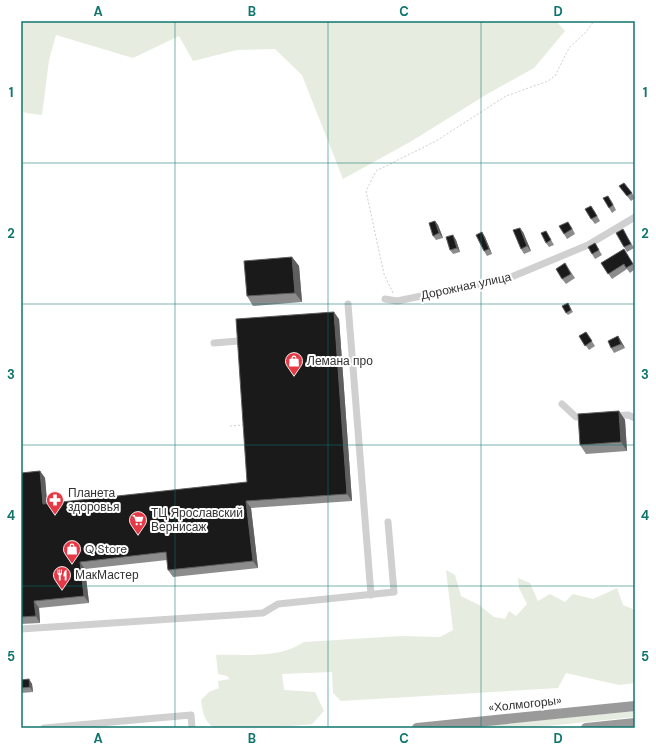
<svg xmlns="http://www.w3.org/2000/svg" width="656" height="749" viewBox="0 0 656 749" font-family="'DM Sans',sans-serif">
	<rect width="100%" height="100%" fill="#fff"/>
	<path fill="#e6ecdf" d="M21,21H556L565,31L534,68L489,93L410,142L343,179L302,75L275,49L237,50L193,61L179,36L133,58L56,35L49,60L42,115L26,113L21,111Z
		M446,570L455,575L461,596L479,605L494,617L505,619L509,611L516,616L527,604L519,588L518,578L530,583L538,601L550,594L565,602L573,594L593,599L617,588L623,605L635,610V683L619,685L566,673L558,688L341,701L333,693L332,672L282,674L284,690L315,692L324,711L312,724C297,726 222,732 213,727C204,721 202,710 201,700L209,692L219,688L218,681L230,679L227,676L218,674L216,655C244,654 279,659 304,642L401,636L440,637L453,630Z
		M635,711V717L528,728H461Z"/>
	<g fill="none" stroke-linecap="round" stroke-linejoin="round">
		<path stroke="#cdcdcd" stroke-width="1" stroke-dasharray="2 2" stroke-linecap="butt" d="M393,293L384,274L366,191L376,171L436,141L506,96L548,81L555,76L569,48L586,32L594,21
			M230,426L243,425"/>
		<path stroke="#d0d0d0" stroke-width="7" d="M385,299L397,301L509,278L588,245L635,217
			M348,304L371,595
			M214,343L238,341
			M562,404L576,417H587
			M614,416L628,415L635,418
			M21,629L263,613L278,604L394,592L388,522
			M44,728L191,715L192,728"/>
		<path stroke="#9a9a9a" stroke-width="10" d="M417,728L635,706
			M586,728L635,723"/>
	</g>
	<path fill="#8c8c8c" d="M619,186L632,193L635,198L631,201Z
		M611,200L616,210L612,213L609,208Z
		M594,210L600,221L595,224L591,219Z
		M435,221L438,225L443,238L436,240L433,236Z
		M571,226L575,234L567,239L564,234Z
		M623,229L634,248L627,252L624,247Z
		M546,231L554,245L549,247L546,243Z
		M482,232L485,237L492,254L487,256L484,251Z
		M523,232L531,251L524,254L521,249Z
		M453,235L456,240L460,252L453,254L450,250Z
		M595,243L602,255L595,259L592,254Z
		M624,249L635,267V269L630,273L627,269L612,279L601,263Z
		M292,257L299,266L302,302L253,306L247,296Z
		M565,263L575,278L566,284L562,279Z
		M568,303L573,312L568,315L566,313Z
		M339,319L352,501L251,508L258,568L173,577L168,570L167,560L85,569L89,603L39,608L40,623L21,624V473L40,471L45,478L47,504L247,482Z
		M586,332L595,346L589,350L579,336Z
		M618,336L621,341L625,348L614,353L611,348Z
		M619,411L625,420L627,451L586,454L580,445Z
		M29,679L32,684L33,692L21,693V680Z"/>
	<path fill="#5f5f5f" d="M435,221L438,225L443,238L439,233Z
		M520,228L523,232L531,251L527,246Z
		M482,232L485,237L492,254L489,249Z
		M453,235L456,240L460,252L457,248Z
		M292,257L299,266L302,302L295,293Z
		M334,312L339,319L352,501L347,494Z
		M618,336L621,341L625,348L621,344Z
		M619,411L625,420L627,451L621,442Z
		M40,471L45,478L48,511L43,504Z
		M246,501L251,508L258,568L253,561Z
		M80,562L85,569L89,603L84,596Z
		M34,601L39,608L40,623L36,616Z
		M29,679L32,684L33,692L30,687Z"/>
	<path fill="#1a1a1a" stroke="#5f5f5f" d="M624,183L632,193L627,196L619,186Z
		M608,196L613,205L609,208L603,198Z
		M591,206L597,216L591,219L585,209Z
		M435,221L439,233L433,236L429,223Z
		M568,222L572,229L564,234L559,226Z
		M520,228L527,246L521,249L513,230Z
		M623,229L631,244L624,247L616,233Z
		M546,231L551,240L546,243L541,233Z
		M482,232L489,249L484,251L476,235Z
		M453,235L457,248L450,250L446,237Z
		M595,243L599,250L592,254L588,247Z
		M624,249L633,264L626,268L624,264L608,274L601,263Z
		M292,257L295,293L247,296L244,261Z
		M565,263L571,274L562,279L556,269Z
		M568,303L571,310L566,313L562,306Z
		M334,312L347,494L246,501L253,561L168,570L166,552L80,562L84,596L34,601L36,616L21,617V473L40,471L43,504L247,482L236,319Z
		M586,332L592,341L585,346L579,336Z
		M618,336L621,344L611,348L608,341Z
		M619,411L621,442L580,445L578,414Z
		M29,679L30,687L21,688V680Z"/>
	<path fill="none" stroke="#0f766e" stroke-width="1" stroke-opacity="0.55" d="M175,21V728M328,21V728M481,21V728M21,163H635M21,304H635M21,445H635M21,586H635"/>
	<defs>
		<g id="shop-pin" transform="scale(0.9)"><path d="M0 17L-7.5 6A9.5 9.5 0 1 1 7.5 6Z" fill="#e63946" stroke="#fff"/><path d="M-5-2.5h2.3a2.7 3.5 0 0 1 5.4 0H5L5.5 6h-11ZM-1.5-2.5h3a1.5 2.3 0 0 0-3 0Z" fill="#fff"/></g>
		<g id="pharmacy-pin" transform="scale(0.9)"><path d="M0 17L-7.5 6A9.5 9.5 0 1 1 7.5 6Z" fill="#e63946" stroke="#fff"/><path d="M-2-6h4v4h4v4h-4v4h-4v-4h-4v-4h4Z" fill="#fff"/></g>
		<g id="supermarket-pin" transform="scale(0.9)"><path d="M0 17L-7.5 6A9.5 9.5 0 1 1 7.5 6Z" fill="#e63946" stroke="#fff"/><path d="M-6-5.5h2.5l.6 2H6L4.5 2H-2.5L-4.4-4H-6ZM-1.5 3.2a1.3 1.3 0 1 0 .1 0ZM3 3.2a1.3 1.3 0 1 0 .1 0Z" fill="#fff"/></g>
		<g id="restaurant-pin" transform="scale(0.9)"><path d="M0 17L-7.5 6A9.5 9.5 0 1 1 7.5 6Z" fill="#e63946" stroke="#fff"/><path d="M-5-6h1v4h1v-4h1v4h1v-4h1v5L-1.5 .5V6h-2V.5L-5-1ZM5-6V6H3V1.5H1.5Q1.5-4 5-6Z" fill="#fff"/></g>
	</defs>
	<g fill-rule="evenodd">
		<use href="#shop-pin" x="294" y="361"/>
		<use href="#pharmacy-pin" x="55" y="500"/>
		<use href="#supermarket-pin" x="138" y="520"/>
		<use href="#shop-pin" x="72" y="549"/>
		<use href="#restaurant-pin" x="62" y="575"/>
	</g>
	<g text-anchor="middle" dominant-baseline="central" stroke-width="4" stroke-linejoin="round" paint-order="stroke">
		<g font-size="12" fill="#333" stroke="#fff">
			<text transform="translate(466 286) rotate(-12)">Дорожная улица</text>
			<text transform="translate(525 704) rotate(-6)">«Холмогоры»</text>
		</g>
		<g font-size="12" fill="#333" stroke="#fff" text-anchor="start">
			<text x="307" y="361">Лемана про</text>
			<text x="68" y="493">Планета<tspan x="68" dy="14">здоровья</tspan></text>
			<text x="151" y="513">ТЦ Ярославский<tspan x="151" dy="14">Вернисаж</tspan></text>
			<text x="85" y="549">Q Store</text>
			<text x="75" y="575">МакМастер</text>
		</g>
	</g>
	<rect width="656" height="749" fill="none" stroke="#ffffff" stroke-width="44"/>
	<rect x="22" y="22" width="612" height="705" fill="none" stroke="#0f766e" stroke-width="1.5"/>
	<g font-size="13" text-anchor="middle" font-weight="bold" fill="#0f766e">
		<text x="98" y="16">A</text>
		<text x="252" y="16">B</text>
		<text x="404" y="16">C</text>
		<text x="558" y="16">D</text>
		<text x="11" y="97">1</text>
		<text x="645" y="97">1</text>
		<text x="11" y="238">2</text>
		<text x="645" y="238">2</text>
		<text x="11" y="379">3</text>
		<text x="645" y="379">3</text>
		<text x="11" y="520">4</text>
		<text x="645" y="520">4</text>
		<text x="11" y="661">5</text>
		<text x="645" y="661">5</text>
		<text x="98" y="743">A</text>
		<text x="252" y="743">B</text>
		<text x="404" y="743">C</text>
		<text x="558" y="743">D</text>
	</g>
</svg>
